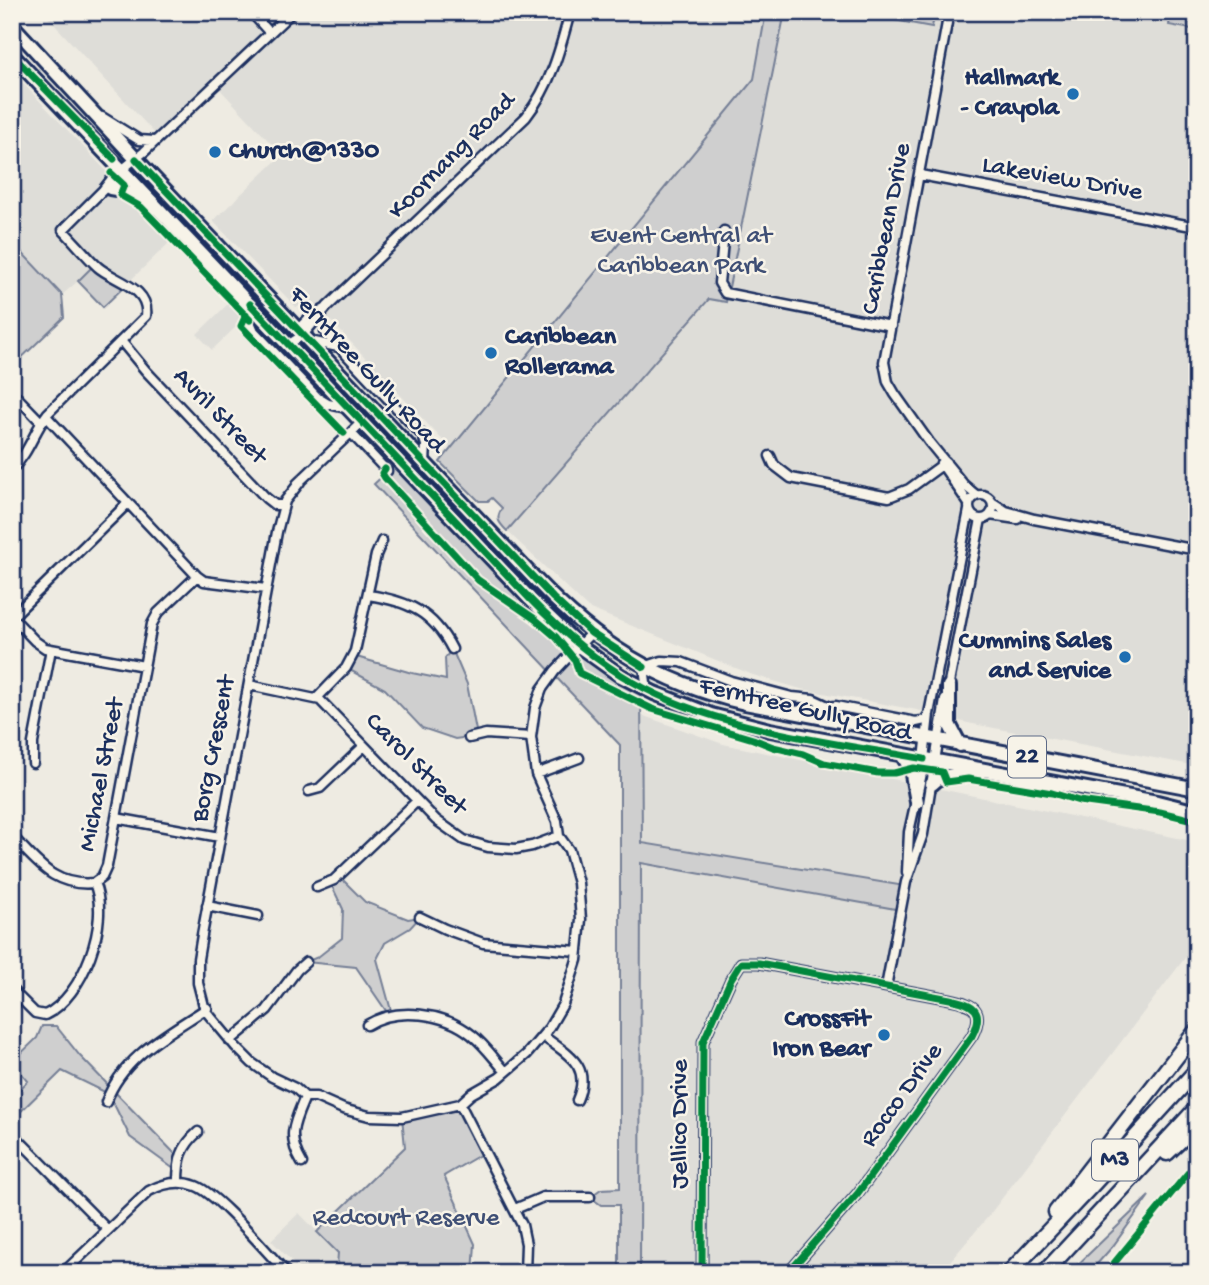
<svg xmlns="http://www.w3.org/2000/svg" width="1209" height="1285" viewBox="0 0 1209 1285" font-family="'Gochi Hand',sans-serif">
	<rect width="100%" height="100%" fill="#eeebe2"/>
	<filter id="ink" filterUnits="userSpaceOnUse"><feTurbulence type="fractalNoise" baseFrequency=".0143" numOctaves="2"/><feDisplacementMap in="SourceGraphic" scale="14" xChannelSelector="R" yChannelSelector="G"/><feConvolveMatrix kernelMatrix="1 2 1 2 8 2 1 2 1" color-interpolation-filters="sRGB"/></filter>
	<g filter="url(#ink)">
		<path fill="#deddd8" d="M43,12H766L754,79L451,449L332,322L312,308L296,307L213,221L282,155L216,85L159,138Z
			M785,12H851L931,27L935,12H1134L1170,19L1169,25L1197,30V766L968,723L917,710L801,689L753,675L588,608L507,531L709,298L726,301Z
			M12,72L172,240L103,307L78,281L62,295L12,242Z
			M231,301L246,317L212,350L197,334Z
			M641,715L723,744L1197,842V942L987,1218L940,1273H640Z
			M299,1213L338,1253L337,1266L331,1273H303L271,1240Z"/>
		<path fill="#cfcfcf" stroke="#757f96" stroke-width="2" d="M766,12H785L726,302L709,299L507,531C499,523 495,519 502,508L492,498L488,501H479L440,462L754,79Z
			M851,12H935L932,27Z
			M1134,12H1197V30L1169,25L1170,19Z
			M12,242L62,295L64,317L12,367Z
			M95,264L127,284L103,307L78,281Z
			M399,461L530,599L641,687L642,843L905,886L901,910L641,863L640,1273H619V1205H601L590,1197L601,1189L620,1188V745L374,484Z
			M452,649L467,684L477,736L455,739L422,728L385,689L346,668L353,656L412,673L446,680L445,658Z
			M339,876L365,902L408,919L420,917L410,928L385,943L377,959L392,1014L389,1015L356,967L306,962L318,957L342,938L343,909L330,882Z
			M42,1026H56L80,1056L179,1158L178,1172L130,1137L109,1094L62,1071L12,1120V1097L28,1081L12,1062L37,1038Z
			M457,1105L485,1152L444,1176L475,1244L473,1273H331L337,1266L338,1253L317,1232L405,1147L402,1117Z
			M1149,1196L1113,1246L1089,1273H1069Z"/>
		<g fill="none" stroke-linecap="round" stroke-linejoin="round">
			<g stroke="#1b2f5e" stroke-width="13">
				<path id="street" d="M251,12L270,33
					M949,12L884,362L888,382L895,394L929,442L964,485L976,495
					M102,117L139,140L155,141
					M920,175L1197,227
					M724,231L719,283L725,293L891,326
					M250,304L251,324L254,331L318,398L328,404L346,408
					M296,331L310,317L325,309
					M325,332L423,436L426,445L425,463
					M310,341L338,347
					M122,342L146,371L266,498L275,505H284
					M289,344L303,335L327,307L526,117C551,85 560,50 570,12
					M12,392L41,422
					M46,416L197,576L204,581L266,589
					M351,433L387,471
					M770,456L774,465L791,478L889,497L909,489L946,462
					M941,463L969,504
					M12,469C29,453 34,431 48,413L146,316C150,287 114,281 98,267C86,256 75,242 63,230L103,190L114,176L144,152L292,12
					M300,482L285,501L277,532L202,935L198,959V983L205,1010L236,1047L252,1063L272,1077L295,1088L305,1097H316L343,1109L369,1116L402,1117L460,1104L471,1094L499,1078L527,1054L549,1028L563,1004L577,960L581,919L578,883L569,850L559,836L557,821L536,774L531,737L535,708L542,689L555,671L591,633
					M297,484L362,422
					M969 507a12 12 0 1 1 24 0a12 12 0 1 1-24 0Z
					M992,502L1006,511L1034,519L1197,550
					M990,515L1017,519
					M368,595C408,601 433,612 452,649
					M12,617L127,504
					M12,617L35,641L45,648L144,666
					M249,685L320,700L436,820L464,840L488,847L516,849L532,846L559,836
					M948,688L981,519
					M647,690L644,667L662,661L681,662L731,681L792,697L813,699L828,706
					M317,698L346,668L355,651L376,555L382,541
					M800,710L836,706L916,722L925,720L929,714
					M469,738L486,734L531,737
					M33,763V743L51,649
					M536,774L579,758
					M309,791L320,788L364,746
					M116,818L220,837
					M12,836C38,862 53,887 94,883
					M907,872L909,832L923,769L929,714L969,510
					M317,887L334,880L417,801
					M207,906L258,916
					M420,917L445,929L483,943L578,951
					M886,987L906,882L923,834L945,700
					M12,990L35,1013L45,1015C83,997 111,921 94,883L102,877L107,866L152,624L158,613L197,576
					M367,1025C397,1006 445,1013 472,1035C485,1045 495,1060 506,1072
					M543,1036C568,1055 592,1065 577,1100
					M230,1041L267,1010L297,970L306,962
					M106,1102C123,1056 168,1034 207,1008
					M460,1104L522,1225L526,1244L525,1273
					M12,1133L108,1230
					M302,1163C286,1136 294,1123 305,1097
					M178,1182C178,1160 181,1147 198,1132
					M515,1209L543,1197H590
					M12,1267L18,1273
					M63,1273L149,1191C164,1183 180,1180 196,1186C219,1195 267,1253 287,1273
					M702,1273L703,1042L731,979L741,963H759L950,999C975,1004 985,1011 972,1036L858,1193L788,1273"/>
			</g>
			<g stroke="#1b2f5e" stroke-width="18">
				<path id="primary" d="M12,25L146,170L535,579C597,644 657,682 745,703L1197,789
					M12,55L530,599L579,646L621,676L654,693L711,715L770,730L1157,802L1197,812
					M110,188L122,190L152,208
					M949,686V724L960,745
					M902,755L911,769L917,802
					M932,784L940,777L975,771"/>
			</g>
			<g stroke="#1b2f5e" stroke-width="19">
				<path id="highway" d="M1167,1153L1197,1125
					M1056,1212L1197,1030
					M1009,1273L1094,1183L1197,1070
					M1044,1273L1197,1108"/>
			</g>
			<use href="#street" stroke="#f7f3e8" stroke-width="8"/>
			<use href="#primary" stroke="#f7f3e8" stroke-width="12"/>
			<use href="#highway" stroke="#f7f3e8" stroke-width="14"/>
			<g stroke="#f7f3e8" stroke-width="11">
				<path id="cycleway" d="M12,55L114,159
					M136,159L553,598L591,633L644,667
					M111,173L124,185L120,195L141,207L250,320
					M250,304L530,599C561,631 594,660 633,682C716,730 831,742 924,759
					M246,315L241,326L344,433
					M385,469L382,473L385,478L478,580L535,619L556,637L575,660L579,673L652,709L753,739L773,747L803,754L824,763L878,773H894L914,768L942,772L946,782L968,779L1052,793L1079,801L1160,812L1197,821
					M702,1273L703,1042L731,979L741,963H759L950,999C975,1004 985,1011 972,1036L858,1193L788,1273
					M1106,1273L1197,1162"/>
			</g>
			<use href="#cycleway" stroke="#00873e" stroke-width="7"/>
		</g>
	</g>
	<g fill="#1f6fb2" stroke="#f7f3e8" stroke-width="2.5">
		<circle cx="1073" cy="94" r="7"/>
		<circle cx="215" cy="152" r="7"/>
		<circle cx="491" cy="353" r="7"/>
		<circle cx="1125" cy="657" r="7"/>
		<circle cx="884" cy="1035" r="7"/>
	</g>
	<g text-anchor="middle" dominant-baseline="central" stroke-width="5" stroke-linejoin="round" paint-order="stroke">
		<g fill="#f7f3e8" stroke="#5d6a87" stroke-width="2">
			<rect x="1008" y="736.5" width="38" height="41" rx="5"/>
			<rect x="1092" y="1139.5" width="46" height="41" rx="5"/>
		</g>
		<g font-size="24" font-weight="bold" fill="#1b2f5e">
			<text x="1027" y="757">22</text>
			<text x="1115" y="1160">M3</text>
		</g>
		<g font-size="26" font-weight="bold" fill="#1b2f5e" stroke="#f7f3e8" text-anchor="end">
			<text x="1059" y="79">Hallmark<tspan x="1059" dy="30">- Crayola</tspan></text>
			<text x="229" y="152" text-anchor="start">Church@1330</text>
			<text x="505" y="338" text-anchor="start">Caribbean<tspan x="505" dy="30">Rollerama</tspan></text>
			<text x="1111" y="642">Cummins Sales<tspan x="1111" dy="30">and Service</tspan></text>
			<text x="870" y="1020">CrossFit<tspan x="870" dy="30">Iron Bear</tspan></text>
		</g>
		<g font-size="26" fill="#1b2f5e" stroke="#f7f3e8">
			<text transform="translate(453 157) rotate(-45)">Koornang Road</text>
			<text transform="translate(1062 180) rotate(10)">Lakeview Drive</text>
			<text transform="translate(888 229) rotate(-79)">Caribbean Drive</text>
			<text transform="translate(366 371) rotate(47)">Ferntree Gully Road</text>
			<text transform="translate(219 417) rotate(46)">Avril Street</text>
			<text transform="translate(805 711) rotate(13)">Ferntree Gully Road</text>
			<text transform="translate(215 749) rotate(-79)">Borg Crescent</text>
			<text transform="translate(415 765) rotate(45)">Carol Street</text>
			<text transform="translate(103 775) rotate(-79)">Michael Street</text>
			<text transform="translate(903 1096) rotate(-54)">Rocco Drive</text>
			<text transform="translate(681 1124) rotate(-90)">Jellico Drive</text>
		</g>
		<g font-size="26" fill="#3f4f75" stroke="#f7f3e8">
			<text x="681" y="237">Event Central at<tspan x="681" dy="30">Caribbean Park</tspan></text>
			<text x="406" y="1219">Redcourt Reserve</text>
		</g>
	</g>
	<rect width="1209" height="1285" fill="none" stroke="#f7f3e8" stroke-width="42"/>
	<rect x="21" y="21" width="1167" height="1243" fill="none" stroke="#1b2f5e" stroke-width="2.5" filter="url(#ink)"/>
</svg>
